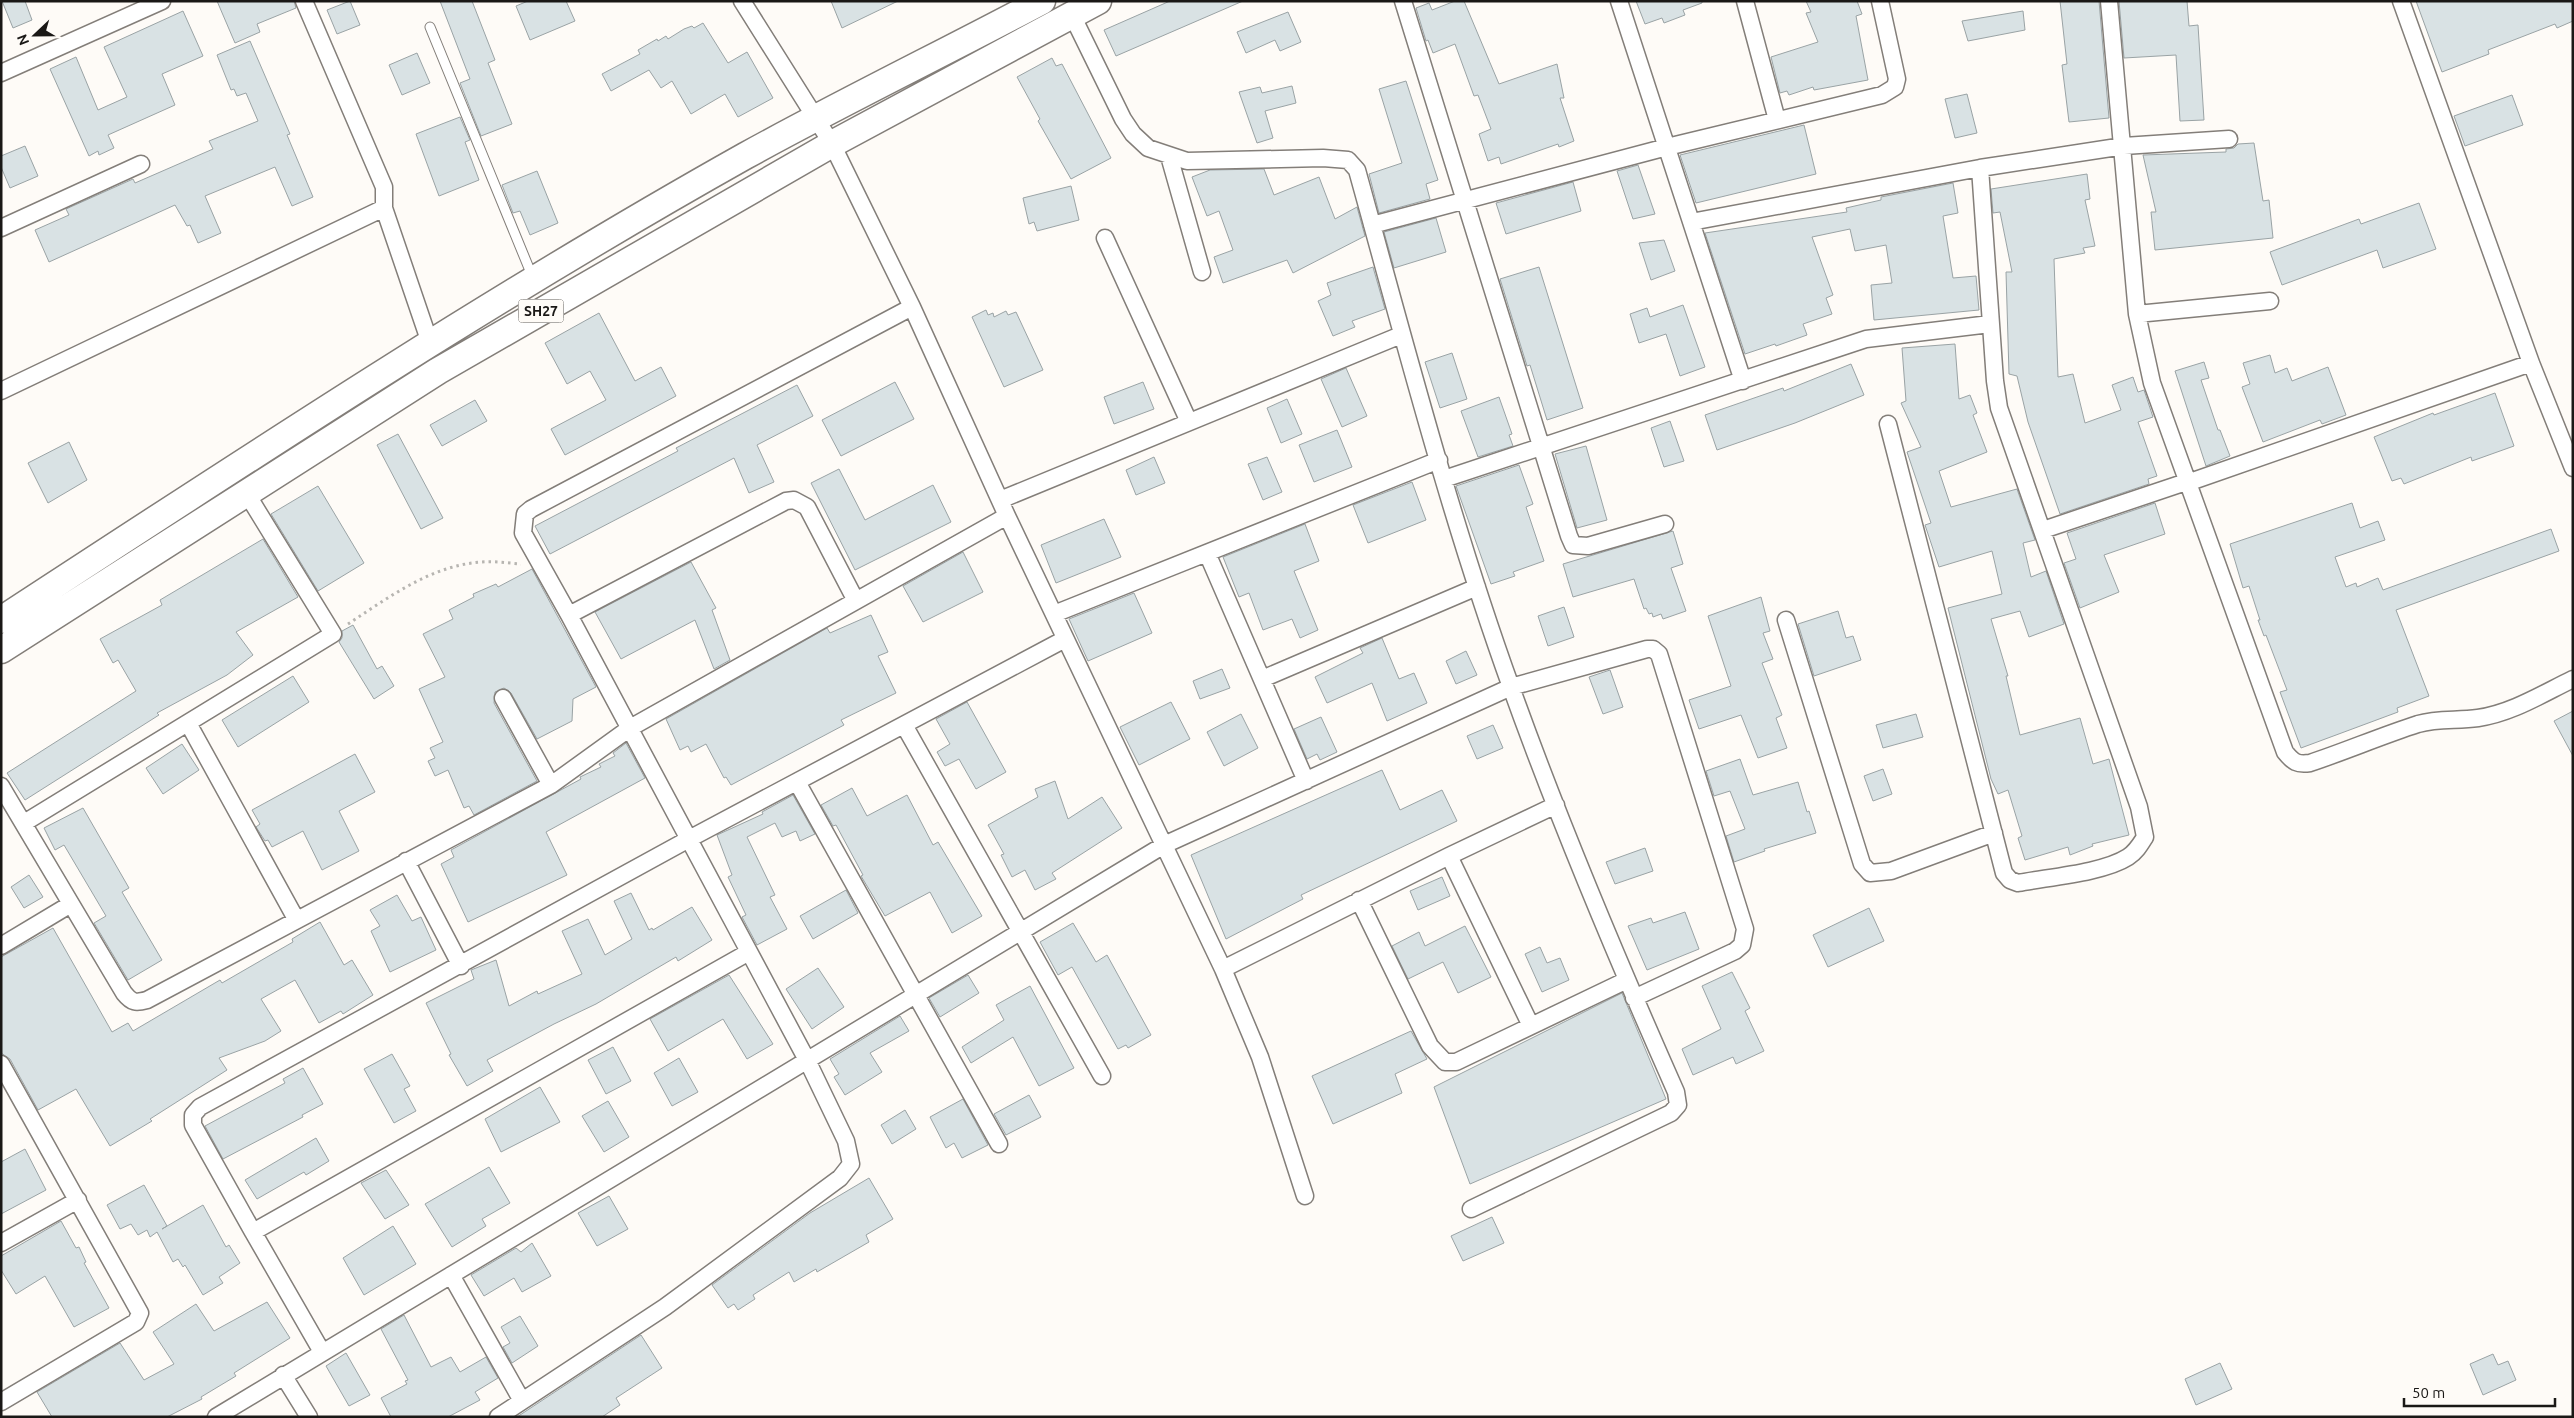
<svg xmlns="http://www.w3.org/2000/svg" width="2574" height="1418" viewBox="0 0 2574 1418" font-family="Ubuntu,sans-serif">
	<rect width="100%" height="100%" fill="#fefbf7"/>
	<path fill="#d9e2e4" stroke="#9aa3a5" d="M2,1H25L32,20L13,28Z
		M217,1H294L296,8L257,24L260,32L235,43Z
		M350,1L360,25L337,34L327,10Z
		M440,1H472L495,60L488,63L512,124L481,136L460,83L470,79Z
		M528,1H566L575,21L530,40L516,6Z
		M831,1H898L842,28Z
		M1170,1H1243L1116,56L1104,30Z
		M1455,1H1464L1499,84L1557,64L1564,98H1560L1574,141L1559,147L1558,144L1501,164L1499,157L1488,161L1479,134L1491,129L1478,95L1474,96L1455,44L1433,53L1428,40L1426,41L1416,8L1429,3L1432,10Z
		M1636,1H1702V3L1683,10L1685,15L1664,23L1662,18L1645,24Z
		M1806,1H1857L1862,14L1856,16L1868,80L1814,90L1813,87L1789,95L1787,91L1780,93L1771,57L1818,42L1806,13L1811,12Z
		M2060,1H2099L2109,118L2069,122L2062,65L2067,64Z
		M2119,1H2187L2189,26L2198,25L2204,120L2180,121L2176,55L2124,58Z
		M2416,1H2573V21L2557,28L2555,24L2488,50L2489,54L2442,72Z
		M183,11L203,56L162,74L175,105L108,135L114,148L99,155L98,151L89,156L50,69L76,57L98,110L127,97L104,47Z
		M2023,11L2025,30L1968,41L1962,21Z
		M1288,12L1301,42L1280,51L1275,40L1246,53L1237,32Z
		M703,23L728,63L747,52L773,98L738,117L725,94L691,114L672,81L661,88L649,70L611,91L602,74L640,54L638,50L657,39L658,41L666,36L668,39L684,29L692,26L694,28Z
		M250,41L290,134L287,135L313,197L292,206L275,167L205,196L221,233L198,243L190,225L187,226L175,205L49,262L35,230L69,215L66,209L133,179L135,183L213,149L209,141L258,121L246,93L237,96L234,89L231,90L217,55Z
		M417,53L430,83L402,95L389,65Z
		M1052,58L1056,66L1062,64L1111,158L1071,179L1038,121L1040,119L1017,77Z
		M1406,81L1438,180L1426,184L1430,199L1379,213L1369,174L1402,163L1379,89Z
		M1292,86L1296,103L1265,111L1273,138L1257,143L1239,92L1260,87L1262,93Z
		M1967,94L1977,133L1955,138L1945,99Z
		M2512,95L2523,125L2465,146L2454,116Z
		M460,117L470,140L465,142L479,180L439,196L416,134Z
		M1804,125L1816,174L1696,203L1680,155Z
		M2254,143L2263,201L2269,200L2273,238L2155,250L2151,212H2156L2143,155L2226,152V149L2234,148L2238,144Z
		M25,146L38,176L10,188L1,167V156Z
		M1638,165L1655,214L1633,219L1617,171Z
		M1264,169L1274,195L1319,177L1335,219L1357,207L1365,236L1293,273L1287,260L1223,283L1214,257L1233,250L1219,211L1207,216L1192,177L1210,170Z
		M537,171L558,223L530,235L520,211L513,213L502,185Z
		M2087,174L2090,199L2085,200L2095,246L2083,248L2085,253L2054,259L2058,377L2073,374L2085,423L2121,410L2112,385L2133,377L2138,392L2144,390L2153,417L2138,422L2157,476L2148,479L2149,484L2060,514L2028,422L2017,376L2009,374L2006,272H2012L2000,212L1993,213L1991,189Z
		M1573,182L1581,211L1506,234L1496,203Z
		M1953,183L1958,213L1943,216L1953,278L1976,276L1979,310L1874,320L1871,285L1892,283L1886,245L1855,251L1850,229L1812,237L1833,295L1826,298L1832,314L1803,324L1807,335L1776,346L1775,344L1745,354L1705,233L1847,212L1846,208L1881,200V197Z
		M1071,186L1079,220L1037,231L1034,222L1029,224L1023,198Z
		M2419,203L2436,249L2383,268L2377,250L2282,285L2270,252L2359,219L2361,224Z
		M1436,218L1446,252L1394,268L1384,232Z
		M1664,240L1675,271L1651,280L1639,243Z
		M1373,267L1385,309L1352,321L1355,327L1333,336L1318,301L1331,295L1327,283Z
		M1539,267L1583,408L1547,420L1530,365L1527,366L1500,279Z
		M1683,305L1705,367L1680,376L1666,334L1639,343L1630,314L1647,308L1650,317Z
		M986,310L988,315L993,313L994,317L1006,311L1008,315L1016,312L1043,370L1004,387L972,317Z
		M599,313L635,381L661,367L676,396L565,455L551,429L606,400L590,371L567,384L545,343Z
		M1955,344L1959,399L1970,395L1977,413L1973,415L1987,452L1939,471L1951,507L2017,489L2035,540L2023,543L2031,577L2046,571L2064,624L2029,637L2020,611L1991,619L2008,676H2006L2020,735L2080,718L2093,764L2109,759L2129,835L2092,844L2093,846L2070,855L2068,847L2025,860L2018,838L2022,836L2008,790L1998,794L1991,779L1948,608L2002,594L1992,551L1939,567L1925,525L1931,523L1907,452L1921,447L1901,403L1906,401L1902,348Z
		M1452,353L1467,399L1440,408L1425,362Z
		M2270,355L2275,373L2287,368L2292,381L2328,367L2346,415L2322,424L2320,420L2263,442L2242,387L2250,384L2243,363Z
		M2204,362L2209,378L2201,380L2218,430H2220L2230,456L2206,466L2175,371Z
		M1851,364L1864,395L1795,423L1717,450L1705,415L1783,388L1784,391Z
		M1346,368L1367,416L1342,427L1321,379Z
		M895,382L914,419L841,456L822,420Z
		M1143,382L1154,409L1114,424L1104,397Z
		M797,385L813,416L757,445L774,482L749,493L734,458L550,554L535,526L678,451L676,448Z
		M2495,393L2514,446L2472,461L2471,457L2404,484L2401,478L2392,481L2374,437L2433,413L2434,415Z
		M1499,397L1512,434L1509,435L1513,446L1478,457L1461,411Z
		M1287,399L1302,434L1281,443L1267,408Z
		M475,400L487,421L442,446L430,425Z
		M1670,421L1684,461L1664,467L1651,428Z
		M1337,430L1352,467L1314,482L1299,445Z
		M398,434L443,518L421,529L377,445Z
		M69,442L87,480L48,503L28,463Z
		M1586,446L1607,520L1577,528L1555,454Z
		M1154,457L1165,483L1136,495L1126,470Z
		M1267,457L1282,492L1263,500L1248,464Z
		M1519,465L1533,504L1526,507L1544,561L1513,572L1515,576L1491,584L1456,486Z
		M839,469L865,520L933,485L951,522L855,570L811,483Z
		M1412,482L1426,520L1368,543L1353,505Z
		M318,486L364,563L318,591L271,514Z
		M2155,503L2165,534L2104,555L2119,592L2080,608L2064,563L2076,559L2067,533Z
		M2352,503L2360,528L2378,521L2385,540L2335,557L2346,587L2356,583L2357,587L2378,578L2383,590L2551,529L2559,551L2396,610L2429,696L2397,708L2398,712L2301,748L2280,692L2287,690L2266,635L2264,636L2258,620H2260L2249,586L2243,588L2230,544Z
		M1104,519L1121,557L1056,583L1041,545Z
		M1305,524L1319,561L1294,571L1318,630L1300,638L1292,619L1263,630L1249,593L1239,597L1223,557Z
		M1673,531L1683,564L1671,568L1686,611L1663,619L1661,614L1653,617L1652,613L1649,614L1646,608L1644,609L1634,579L1573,597L1563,564Z
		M263,539L298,597L236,632L253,655L227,675L157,713L159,715L25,800L7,773L136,691L118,660L113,663L100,639L162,605L160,600Z
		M963,552L983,592L923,622L903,586Z
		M691,562L716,608L712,610L730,660L714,669L695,620L621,659L595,612Z
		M532,569L596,687L573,699L572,721L537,739L511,693L504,688L495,692L494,703L537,781L474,815L469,806L464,808L448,770L435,776L428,761L435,758L430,748L443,742L419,689L445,677L423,634L453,619L449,610L474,597L473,594L496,584L498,587Z
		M1134,593L1152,633L1088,661L1069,619Z
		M1761,597L1770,631L1763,633L1773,659L1762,663L1782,715L1776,718L1787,748L1758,758L1741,715L1699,729L1689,700L1731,686L1708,616Z
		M1564,607L1574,637L1548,646L1538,616Z
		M1838,611L1846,638L1853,636L1861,660L1814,676L1798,624Z
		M871,615L888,652L878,656L896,693L841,720L844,725L731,785L726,777L724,778L706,744L691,752L688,746L680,750L666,719L827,628L830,633Z
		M353,625L377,669L382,666L394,686L374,699L339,642L342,638V631Z
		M1382,638L1399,679L1414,673L1427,703L1387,721L1372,683L1327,703L1315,677L1363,653L1360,648Z
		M1466,651L1477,675L1456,684L1446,661Z
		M1222,669L1230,688L1200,699L1193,681Z
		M1610,670L1623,707L1603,714L1589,677Z
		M293,676L309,702L238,747L222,720Z
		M967,702L1006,772L976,789L959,759L945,766L937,752L950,744L936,719Z
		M1171,702L1190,739L1139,765L1120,727Z
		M2573,711V756L2554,721Z
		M1241,714L1258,748L1224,766L1207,732Z
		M1916,714L1923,737L1883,748L1876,725Z
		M1321,717L1337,752L1320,760L1317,754L1307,759L1294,729Z
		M1493,725L1503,748L1477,759L1467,736Z
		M626,743L645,778L546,832L567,875L468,922L441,864L454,857L451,850L581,779L580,777L601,767L599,764L615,756L613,753Z
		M182,744L199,770L163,794L146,768Z
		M355,754L375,792L339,811L359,851L322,870L303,831L272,847L268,840L265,841L256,827L260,824L252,810Z
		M1740,759L1753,795L1798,782L1807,812L1809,811L1816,833L1764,849L1765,851L1734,862L1726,836L1745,829L1730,791L1714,796L1706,771Z
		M1883,769L1892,794L1873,801L1864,776Z
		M1382,770L1400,810L1442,790L1457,821L1301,895L1303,899L1226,939L1191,855Z
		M1055,781L1068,819L1102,797L1122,828L1052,873L1056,879L1035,890L1025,870L1012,877L1001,855L1004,854L988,825L1038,797L1035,789Z
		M852,788L867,816L907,795L933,845L938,842L982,916L952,933L930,892L885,916L861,876L863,875L836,825L833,826L821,805Z
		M793,795L815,834L800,841L796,831L782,837L775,823L747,837L775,895L770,897L787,929L757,945L742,917L746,915L728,877L732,875L717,835L763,814L762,812Z
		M83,808L129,888L122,892L162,960L128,980L94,923L106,916L64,845L55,850L44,828Z
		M1645,848L1653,871L1615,884L1606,862Z
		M29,875L43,897L24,908L11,887Z
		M1442,877L1450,896L1418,910L1410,891Z
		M846,890L858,913L813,939L800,916Z
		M631,893L649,930L652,928L653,930L692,907L712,940L678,961L676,957L596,1004L554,1024L487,1060L493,1071L467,1086L449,1055L451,1054L426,1003L474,979L471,970L496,960L509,1006L537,991L538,994L582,974L562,931L588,919L605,955L632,939L614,901Z
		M397,895L412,921L421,917L436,950L390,972L371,931L380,926L370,910Z
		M1869,908L1884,941L1828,967L1813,935Z
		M1685,912L1699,949L1647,970L1628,926L1651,918L1653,923Z
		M320,922L344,965L352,960L373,995L343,1014L341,1011L319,1023L295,980L261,999L281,1031L265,1041L219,1058L227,1070L150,1119L152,1121L110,1146L76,1089L38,1110L10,1059L1,1053V957L53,928L112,1032L128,1023L133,1031L220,980L222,983L293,942L292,939Z
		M1073,923L1096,962L1107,955L1151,1035L1128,1048L1126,1045L1118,1049L1072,967L1058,975L1040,942Z
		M1465,926L1491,977L1458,993L1443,962L1408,979L1392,946L1419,932L1425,946Z
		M1540,947L1547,963L1560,958L1569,980L1542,992L1525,954Z
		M818,968L844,1007L812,1029L786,989Z
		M1732,972L1750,1008L1745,1011L1764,1051L1736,1064L1733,1057L1693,1075L1682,1049L1721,1029L1702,986Z
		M729,975L773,1044L747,1059L723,1019L668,1051L650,1019Z
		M968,975L979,993L940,1017L929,998Z
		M1030,986L1074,1068L1039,1086L1013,1037L971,1063L962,1047L1004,1020L996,1005Z
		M1622,993L1666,1099L1470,1184L1434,1087Z
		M900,1016L909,1031L870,1053L882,1072L845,1095L834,1077L839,1074L830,1059Z
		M1411,1031L1427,1059L1395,1074L1402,1093L1333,1124L1312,1076Z
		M613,1047L631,1081L606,1094L588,1060Z
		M392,1054L410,1086L404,1089L416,1111L394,1123L364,1069Z
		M679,1058L698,1092L672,1106L654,1073Z
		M303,1068L323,1104L302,1115L303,1117L223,1159L205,1126L285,1083L283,1079Z
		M540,1087L560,1122L501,1152L485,1119Z
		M1029,1095L1041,1117L1006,1135L994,1114Z
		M963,1099L988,1145L962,1158L954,1143L946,1148L930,1117Z
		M608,1101L629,1137L604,1152L582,1116Z
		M905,1110L916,1129L892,1144L881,1125Z
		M316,1138L329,1161L306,1175L304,1172L257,1199L245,1180Z
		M25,1149L46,1190L1,1214V1162Z
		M489,1167L510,1203L482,1219L486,1226L452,1247L425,1204Z
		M386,1170L409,1205L385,1219L361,1183Z
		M869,1178L893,1219L866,1235L869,1242L817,1272L816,1269L794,1282L789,1272L753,1295L755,1299L738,1310L734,1304L728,1308L712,1285L810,1213Z
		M144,1185L167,1226L162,1229L203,1205L226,1247L229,1245L240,1263L219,1277L223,1283L203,1295L185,1265L183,1267L178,1259L173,1262L157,1232L150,1237L147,1230L138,1235L131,1224L120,1229L107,1205Z
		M609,1196L628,1229L597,1246L578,1213Z
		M1492,1217L1504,1243L1463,1261L1451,1236Z
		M61,1221L76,1248L79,1247L86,1262L84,1263L109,1308L74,1327L45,1276L16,1294L1,1270V1256Z
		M393,1226L416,1264L364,1295L343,1258Z
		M532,1243L551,1276L522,1292L514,1278L484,1296L471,1275L516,1248L521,1252Z
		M267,1302L290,1338L234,1373L236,1376L201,1397L202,1399L167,1417H52L37,1392L120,1343L144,1380L174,1364L153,1332L196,1304L214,1331Z
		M404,1315L431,1367L451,1357L460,1372L486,1357L498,1378L475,1392L480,1400L448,1417H391L381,1398L407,1384L405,1381L408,1380L381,1329Z
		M520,1316L538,1346L512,1363L503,1347L510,1343L501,1327Z
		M641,1335L662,1368L616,1398L620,1405L602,1417H517Z
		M346,1353L370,1395L349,1406L326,1366Z
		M2493,1354L2498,1365L2508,1361L2516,1380L2483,1395L2470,1364Z
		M2220,1363L2232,1389L2196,1405L2185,1379Z"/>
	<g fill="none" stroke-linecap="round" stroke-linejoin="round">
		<g stroke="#837e79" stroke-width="11">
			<path id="lane" d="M430,27L533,278"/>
		</g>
		<g stroke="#837e79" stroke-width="19">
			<path id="street" d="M304,1L384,187V208L430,343
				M742,1L832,144L912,307L1007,516L1223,969L1260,1057L1305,1196
				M1403,1L1569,536L1573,545L1588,546L1665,524
				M1619,1L1743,381
				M1745,1L1777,120
				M2109,1L2137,314L2152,383L2285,752C2293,762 2297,765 2310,763C2346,751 2381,736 2418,724C2438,718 2457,721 2478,718C2512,713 2542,694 2573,679
				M2401,1L2531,363L2573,468
				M1072,15L1123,119L1133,134L1148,148L1187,161L1323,158L1348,160L1357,170C1405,343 1450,518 1511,687C1560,824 1617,959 1676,1092L1678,1105L1671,1113L1471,1209
				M1,73L162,1
				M1169,156L1202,272
				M1691,222L1980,168L2124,146L2229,139
				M1372,225L1667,147L1882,95L1895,87L1897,79L1880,1
				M1,228L141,164
				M1105,238L1189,422
				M2137,314L2270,301
				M1,391L384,208
				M1888,424L2004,873L2010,880L2018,883C2049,877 2103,873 2128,857C2136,852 2140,845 2145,837L2139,807L1999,408L1995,381L1980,168
				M1444,479L1866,339L1990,324
				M1000,500L1401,335
				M2043,530L2186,482L2187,483L2531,363
				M1207,553L1306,781
				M1054,614L1439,460
				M569,615L786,501L794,500L807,507L856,601
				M1786,620L1862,864L1870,873L1891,871L1994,833
				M1262,679L1477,587
				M503,698L551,785
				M188,723L296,919
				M904,725L1102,1076
				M797,782L999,1144
				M1,786L124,993C132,1003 136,1003 147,1000L551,785L630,728L1007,516
				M24,823L333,634L247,494
				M1449,856L1531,1026
				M406,861L461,966
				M1359,900L1430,1046L1445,1062H1456L1627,980
				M1,946L71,904
				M1223,969L1449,856L1556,805
				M1,1064L140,1313L136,1322L1,1402
				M253,1232L193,1125V1115L200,1107L689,839L1065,639
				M1,1243L78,1200
				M451,1275L522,1401
				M322,1352L253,1232L749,952
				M283,1375L309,1417
				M216,1417L1164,845L1511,687L1647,649H1653L1659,654L1745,929L1742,945L1735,951L1634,998
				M498,1417L665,1307L840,1178L851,1164L846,1141L808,1062L569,615L523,533L525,514L531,509L912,307"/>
		</g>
		<g stroke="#837e79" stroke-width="29">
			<path id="primary" d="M1,620C246,460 490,299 745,156C843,102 944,53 1042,1
				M1,650L438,371L832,144L1098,1"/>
		</g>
		<path stroke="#b7b5b1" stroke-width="3" stroke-dasharray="2.5 4" stroke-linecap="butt" d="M348,624C389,597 432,565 482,562C495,561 508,563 521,564"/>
		<use href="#lane" stroke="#fff" stroke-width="9"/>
		<use href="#street" stroke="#fff" stroke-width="16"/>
		<use href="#primary" stroke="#fff" stroke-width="26"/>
	</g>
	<g text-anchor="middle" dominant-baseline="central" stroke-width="5" stroke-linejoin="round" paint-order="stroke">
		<rect fill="#fefbf7" stroke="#5e5c5a" stroke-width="1" x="518.5" y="299.5" width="45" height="23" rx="4"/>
		<g font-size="14" font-weight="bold" fill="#1a1816">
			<text x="541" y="311">SH27</text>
		</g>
	</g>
	<rect width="2574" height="1418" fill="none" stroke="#1a1816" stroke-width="5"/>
	<g transform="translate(35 35) rotate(248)" stroke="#fefbf7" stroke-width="4" paint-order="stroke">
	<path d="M0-4L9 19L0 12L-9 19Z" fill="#1a1816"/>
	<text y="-8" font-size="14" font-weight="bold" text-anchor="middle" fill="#1a1816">N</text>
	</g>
	<path d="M2404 1398v8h151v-8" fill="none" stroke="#1a1816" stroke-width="2.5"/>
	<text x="2412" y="1398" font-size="15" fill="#1a1816" stroke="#fefbf7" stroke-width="4" paint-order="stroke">50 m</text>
</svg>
